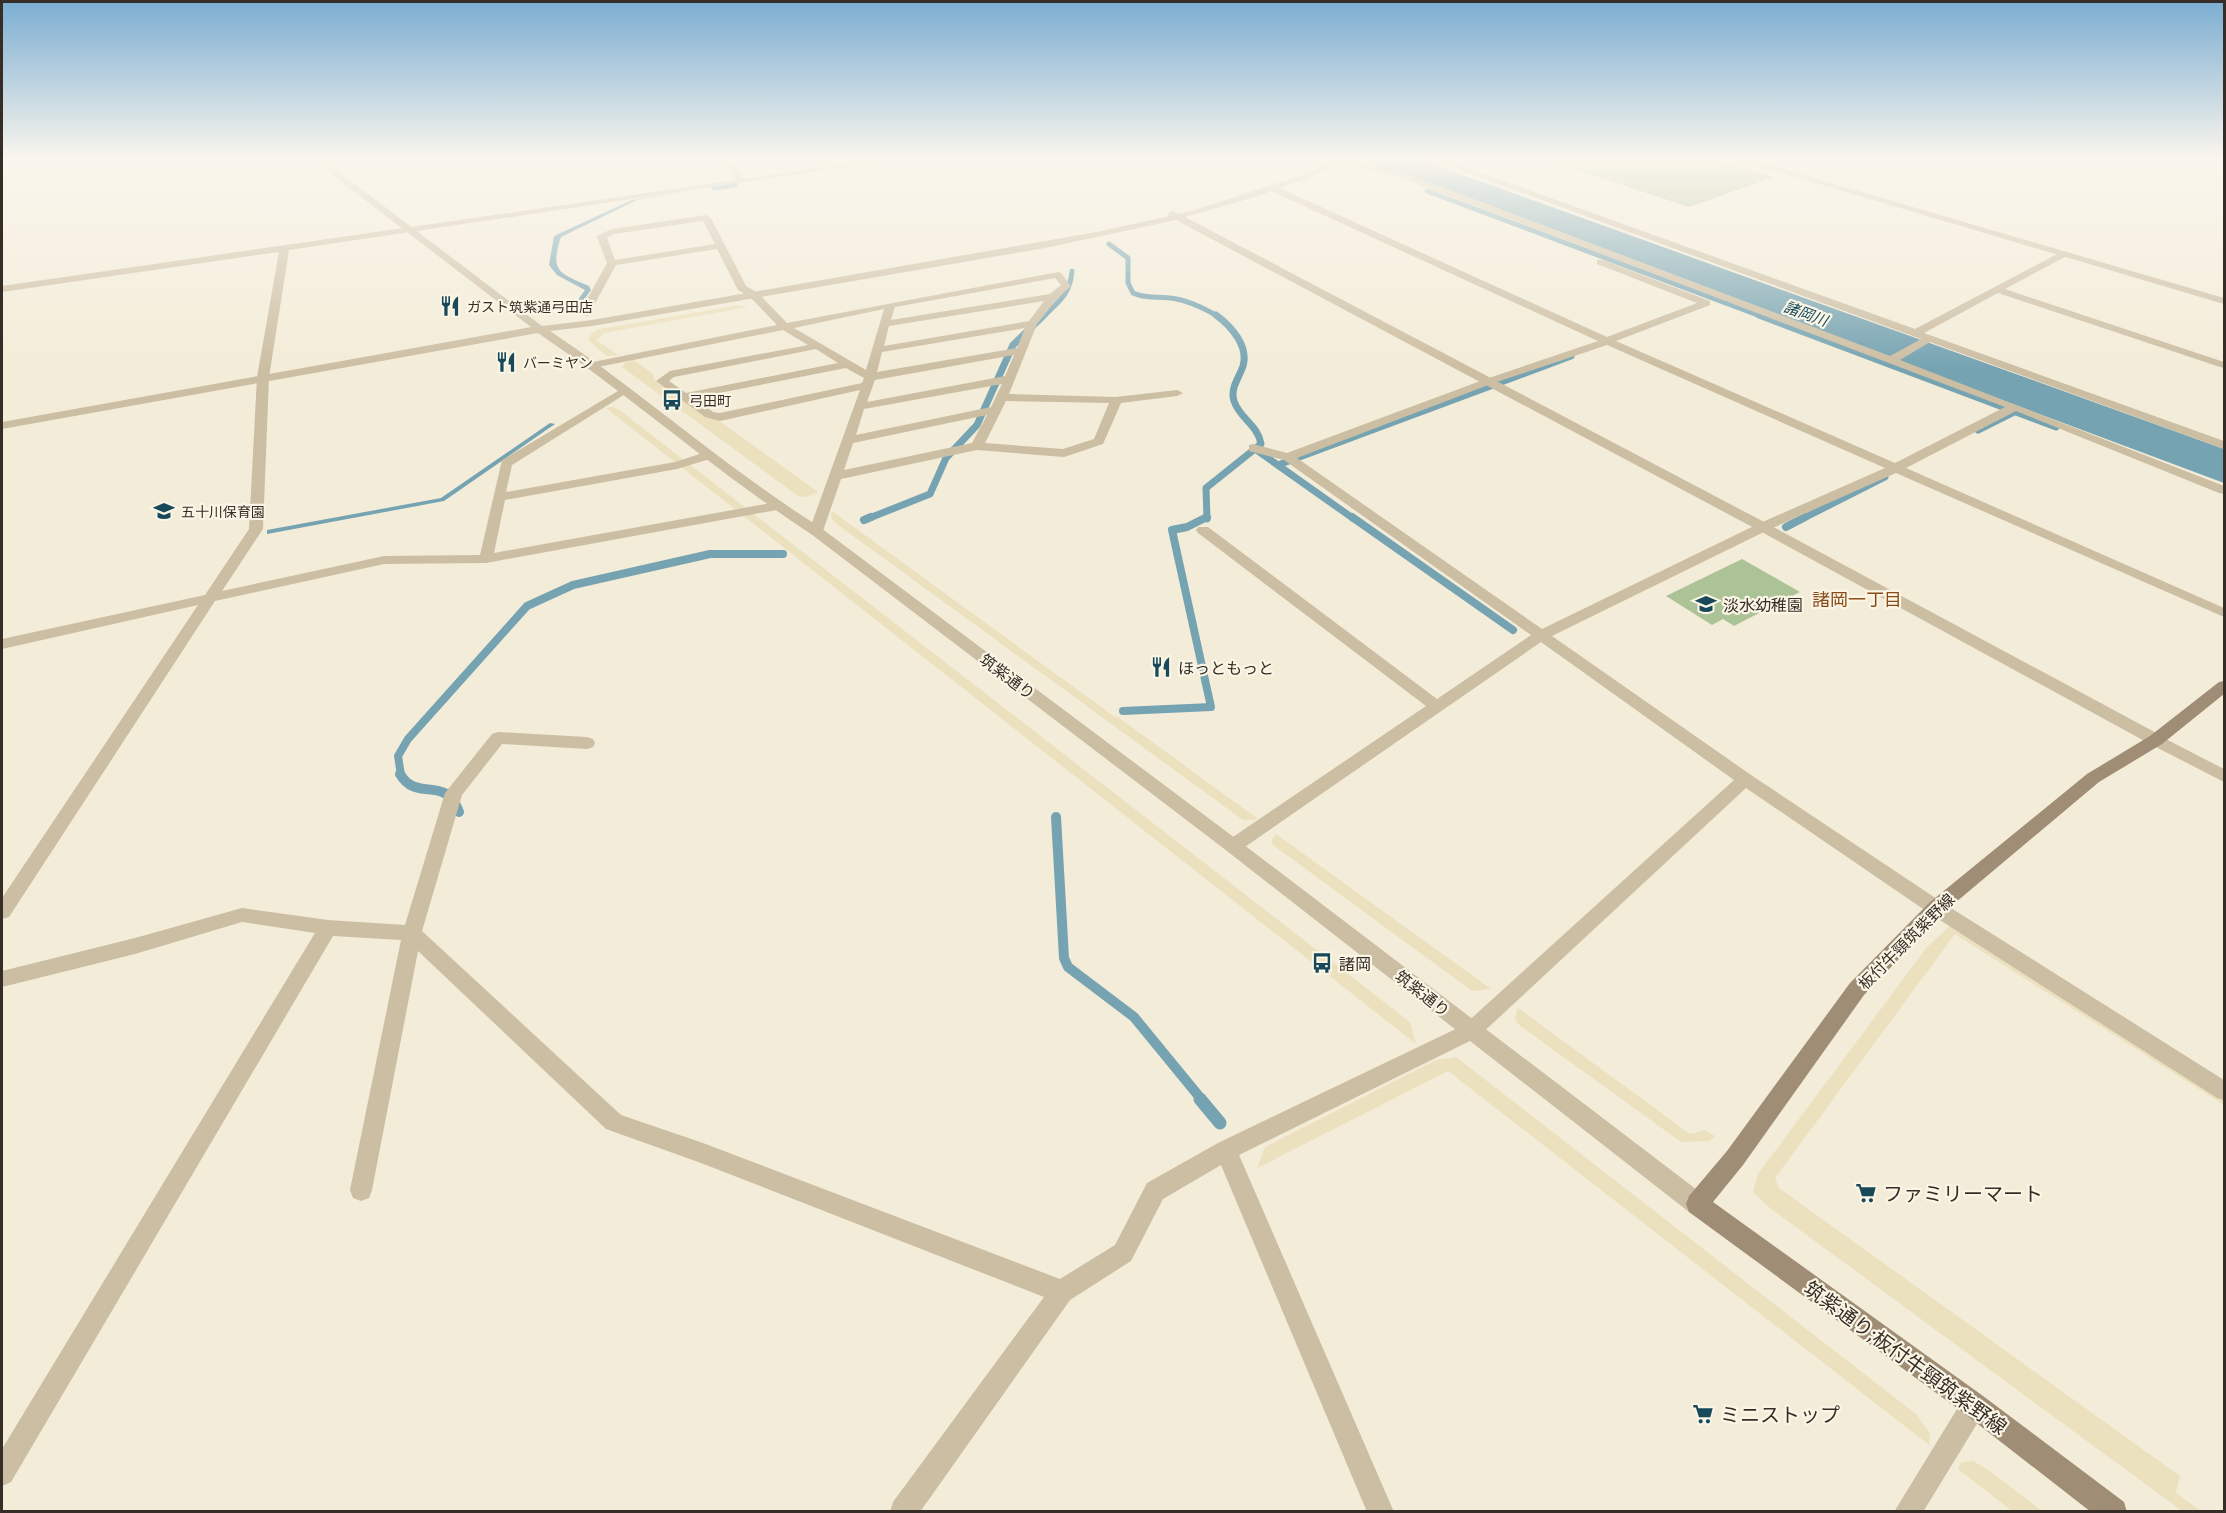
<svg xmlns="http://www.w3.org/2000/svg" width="2226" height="1513" viewBox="0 0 2226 1513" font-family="Commissioner,'Noto Sans JP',sans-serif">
	<rect width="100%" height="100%" fill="#f3ecd8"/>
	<path fill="#acc397" d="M1537,157H1709L1774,177L1689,207Z
		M1742,559L1800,592L1734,626L1723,619L1712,625L1666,596Z"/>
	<path fill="#ece1be" d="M740,305L748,307L604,333L596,340L618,355L607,356L588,340L592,333L599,329Z
		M634,360L653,374L654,380L707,417L718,420L818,492L806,497L798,496L622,367L626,362Z
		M612,407L618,409L1410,1022L1416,1044L606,408Z
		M832,511L1115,717H1118L1258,819L1243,820L834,522L831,517Z
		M1276,834L1491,989L1472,991L1273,845L1272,840Z
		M1951,925L2224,1097V1105L1955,934L1775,1178L1779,1188L2180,1476L2176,1493L2201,1511H2182L1770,1208L1753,1192L1758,1174L1927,947Z
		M1518,1008L1690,1134L1705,1130L1715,1136L1709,1141L1681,1142L1519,1025L1515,1018Z
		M1456,1057L1916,1414L1930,1434L1929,1445L1448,1071L1257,1168L1265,1147L1436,1060Z
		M1973,1461L1987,1469L2042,1511H2012L1958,1469L1961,1462Z"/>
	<path fill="#75a3b2" d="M1352,157H1413L2224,449V483Z
		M694,190L637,200L561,237C550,271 558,273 589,286L591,290L581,304H575L585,290L557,275L549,265L554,236L632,200Z
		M550,423L555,424L444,501L267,534V530L441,498Z"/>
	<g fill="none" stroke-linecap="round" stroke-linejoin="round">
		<path stroke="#75a3b2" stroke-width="5" d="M714,188L736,185
			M1427,191L1763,317
			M1109,244L1128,258V283L1133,293C1145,299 1157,296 1170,298C1188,300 1204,308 1219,317
			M1043,317C1059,301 1070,295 1072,271"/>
		<path stroke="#75a3b2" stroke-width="7" d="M1759,315L2056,427
			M1978,430L2014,412
			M1255,449L1354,519
			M1278,465L1571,356
			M867,519L930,494L946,458L977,425L1013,345L1044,315
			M1207,519L1206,488L1261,444C1258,425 1240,419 1234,401C1230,388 1239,378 1243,366C1249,346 1231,326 1216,315
			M1802,519L1885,477"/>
		<path stroke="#75a3b2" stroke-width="8" d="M1352,517L1513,630
			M864,520L871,517
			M1786,527L1805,517
			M1123,711L1211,707L1172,530L1187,527L1207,517
			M401,775L398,756L408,739L527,606L573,585L710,554H783"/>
		<path stroke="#75a3b2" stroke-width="10" d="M400,774C417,803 445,774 459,812
			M1056,817L1064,958L1068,967L1134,1017L1202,1100"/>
		<path stroke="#75a3b2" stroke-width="13" d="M1200,1099L1220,1123"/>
		<path fill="#ccbea3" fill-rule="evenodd" d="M721,157H729L744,179L891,157H914L289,250L269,377L263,529L222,591L384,556L480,555L502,460L623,388L627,389V393L512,465L506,492L675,462L709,451L715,455L713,458L677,469L505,500L494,553L777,502L782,503L784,506L782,509L486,563L384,564L215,601L9,917L2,919V898L198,605L2,649V639L205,595L249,529L257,377L279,252L2,292V286L736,180Z
			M1424,157H1437L1915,329L2059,253H2065V257L2005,289L2224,362V368L2220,367L1998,293L1924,333L2224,441V449L1930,342L1900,360L2224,486V494L2219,493L2016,411L1906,468L2224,608V617L1896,473L1768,530L1552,636L1751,775L1943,903L2224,1080V1100L2217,1098L1929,913L1746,788L1478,1037L1239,1155L1394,1512H1367L1221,1165L1163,1199L1131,1261L1070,1300L920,1512H890L893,1502L1044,1297L701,1163L606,1129L418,951L372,1190L369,1198L361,1201L353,1198L350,1190L401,940L333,936L11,1482L2,1486V1449L315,933L242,922L135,954L2,987V971L135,938L242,908L328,920L405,925L445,793L492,734L498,732L587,737L593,739L595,743L593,747L587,749L502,744L462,795L422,931L621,1115L703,1143L1060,1279L1115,1245L1147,1183L1218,1143L1464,1025L1734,780L1541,642L1239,851L1233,853L1227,851L1224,846L1227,841L1426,706L1198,533L1196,530L1198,527H1208L1437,699L1531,635L1284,460L1249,451V445L1253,444L1287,453L1483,380L1598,341L1269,190V186H1275L1607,337L1697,303L1597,264V260H1603L1710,301V305L1616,341L1895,463L2005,407L1404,179L1340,161L1344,159L1410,175L1890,356L1921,339ZM1607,345L1885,468L1758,524L1542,629L1297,458L1491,384Z
			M706,215L711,218L746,286L758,293L787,323L1058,272L1061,273L1071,286L1057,299L1037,324L1009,394L1116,397L1177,390L1183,393L1177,396L1121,403L1103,444L1064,457L977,450L841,479L823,531L816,535L811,534L809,531L860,390L720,421L705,417L656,381L670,371L808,345L783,330L593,368L587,365L593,362L777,325L750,297L738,290L717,249L616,265L588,316L579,314L607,263L597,237L599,235L612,229ZM703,221L715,244L615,260L607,238L614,234ZM1055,278L1061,285L1050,294L891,320L895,307ZM1044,301L1029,321L884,346L889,326ZM884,309L866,370L794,328ZM1025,328L1017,348L877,372L882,352ZM816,349L838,363L686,393L669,381L674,377ZM1014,355L1005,376L867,402L875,380ZM846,368L864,378L862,383L720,413L713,412L694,398ZM1002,384L991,407L856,435L864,409ZM1006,401L1109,403L1094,439L1063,449L985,443ZM987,415L972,443L844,470L853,443Z
			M2156,734L2224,769V782L2150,744L2148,740L2150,736Z
			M1974,1392L1983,1396L1987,1405L1983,1414L1923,1512H1894L1965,1396Z"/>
		<path fill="#ccbea3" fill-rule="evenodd" d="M309,157H319L542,326L592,320L1097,232L1169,216L1168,214L1172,211L1178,214L1198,209L1299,176L1343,157H1355L1305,179L1255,197L1185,217L1768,524L2162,736L2164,740L2162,744H2150L1758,530L1176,220L1045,248L592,326L550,331C643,393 726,468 821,528L1239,841L1705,1196L1708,1204L1705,1212L1697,1215L1689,1212L1227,851L811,534C716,472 631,396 538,333L2,429V422L531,327Z
			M1728,157H1742L2224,298V304Z"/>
		<path fill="#a08d75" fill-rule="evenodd" d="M2224,681V694L2162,744L2099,782L1943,913L1864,995L1743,1165L1713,1202L1983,1396L2124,1502L2127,1512H2091L1965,1414L1689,1212L1686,1204L1689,1196L1727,1151L1850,983L1929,903L2087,774L2150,736L2219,682Z"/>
	</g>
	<linearGradient id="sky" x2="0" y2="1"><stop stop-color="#7aadd2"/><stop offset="0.43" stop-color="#faf6ed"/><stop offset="1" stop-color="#faf6ed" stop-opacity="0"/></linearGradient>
	<rect width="2226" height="369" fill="url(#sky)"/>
	<defs>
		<g id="restaurant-bare" transform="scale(1.62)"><path d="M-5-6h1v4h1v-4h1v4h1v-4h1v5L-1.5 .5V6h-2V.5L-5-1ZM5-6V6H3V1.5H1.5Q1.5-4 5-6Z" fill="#18495b" stroke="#faf5e5" stroke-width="2.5" paint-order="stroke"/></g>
		<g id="bus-bare" transform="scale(1.62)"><path d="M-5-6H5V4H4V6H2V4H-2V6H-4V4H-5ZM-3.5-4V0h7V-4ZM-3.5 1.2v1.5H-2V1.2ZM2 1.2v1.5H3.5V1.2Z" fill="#18495b" stroke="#faf5e5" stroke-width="2.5" paint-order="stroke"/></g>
		<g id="school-bare" transform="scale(1.62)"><path d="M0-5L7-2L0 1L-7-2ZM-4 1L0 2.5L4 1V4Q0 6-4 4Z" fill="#18495b" stroke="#faf5e5" stroke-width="2.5" paint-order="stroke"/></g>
		<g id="supermarket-bare" transform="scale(1.62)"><path d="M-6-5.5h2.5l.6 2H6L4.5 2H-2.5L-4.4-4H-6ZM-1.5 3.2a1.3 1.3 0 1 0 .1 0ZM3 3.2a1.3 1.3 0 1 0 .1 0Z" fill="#18495b" stroke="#faf5e5" stroke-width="2.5" paint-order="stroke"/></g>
	</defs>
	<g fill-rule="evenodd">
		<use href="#restaurant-bare" x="450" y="306"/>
		<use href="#restaurant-bare" x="506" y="362"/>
		<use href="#bus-bare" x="672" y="400"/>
		<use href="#school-bare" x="164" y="511"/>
		<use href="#school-bare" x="1706" y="604"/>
		<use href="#restaurant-bare" x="1161" y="667"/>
		<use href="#bus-bare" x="1322" y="963"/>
		<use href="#supermarket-bare" x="1866" y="1193"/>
		<use href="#supermarket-bare" x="1703" y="1414"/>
	</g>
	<g text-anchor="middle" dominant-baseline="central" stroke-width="4.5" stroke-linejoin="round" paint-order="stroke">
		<g font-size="14" fill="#362e26" stroke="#faf5e5" text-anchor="start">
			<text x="467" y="306">ガスト筑紫通弓田店</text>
			<text x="523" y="362">バーミヤン</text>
			<text x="689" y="400">弓田町</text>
			<text x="181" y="511">五十川保育園</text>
		</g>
		<g font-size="15" font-style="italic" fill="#18495b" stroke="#faf5e5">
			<text transform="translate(1806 313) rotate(20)">諸岡川</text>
		</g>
		<g font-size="16" fill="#362e26" stroke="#faf5e5" text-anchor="start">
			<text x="1723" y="604">淡水幼稚園</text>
			<text x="1178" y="667">ほっともっと</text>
			<text x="1339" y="963">諸岡</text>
		</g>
		<g font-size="16" fill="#362e26" stroke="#faf5e5">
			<text transform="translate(1008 676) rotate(37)">筑紫通り</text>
			<text transform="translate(1906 941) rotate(-45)">板付牛頸筑紫野線</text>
			<text transform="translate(1423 993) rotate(38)">筑紫通り</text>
		</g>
		<g font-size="18" fill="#8b4b19" stroke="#faf5e5">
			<text x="1857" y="599">諸岡一丁目</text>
		</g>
		<g font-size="20" fill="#362e26" stroke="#faf5e5" text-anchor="start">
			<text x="1883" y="1193">ファミリーマート</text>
			<text x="1720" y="1414">ミニストップ</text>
		</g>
		<g font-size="20" fill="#362e26" stroke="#faf5e5">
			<text transform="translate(1906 1357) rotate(36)">筑紫通り;板付牛頸筑紫野線</text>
		</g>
	</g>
	<rect width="2226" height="1513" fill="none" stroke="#362e26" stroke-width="6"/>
</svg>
